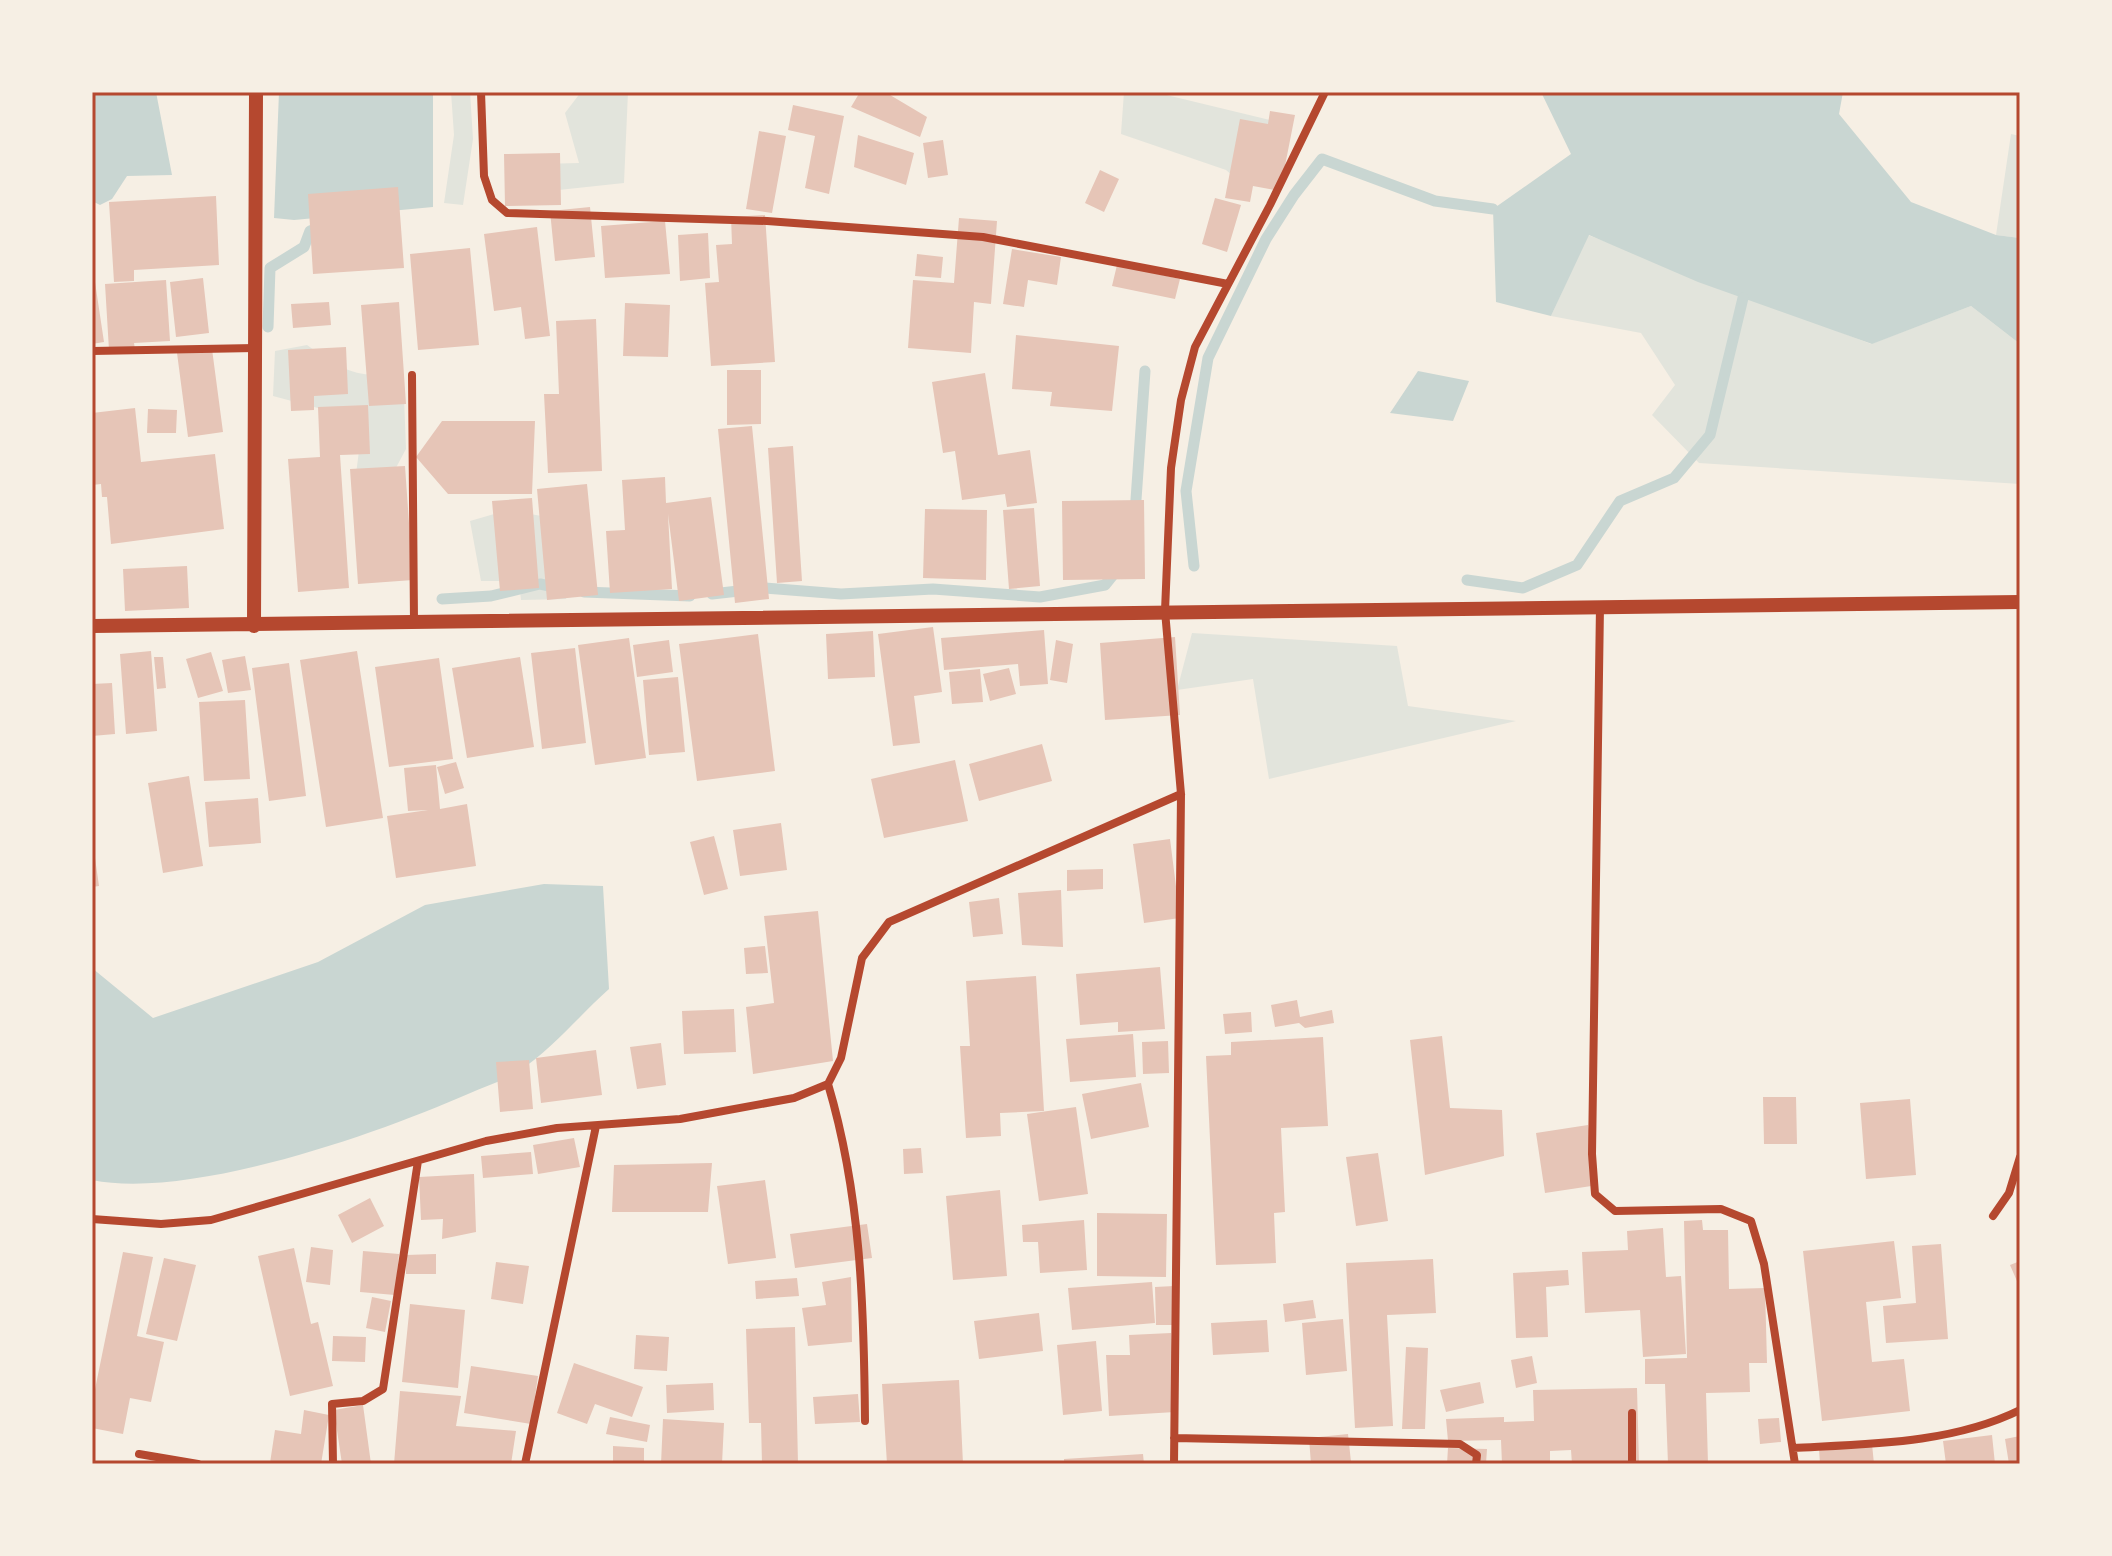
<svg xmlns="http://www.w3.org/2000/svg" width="2112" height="1556" viewBox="0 0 2112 1556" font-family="Quicksand,sans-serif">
	<rect width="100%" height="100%" fill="#f6efe4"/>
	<path fill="#e2e4dc" d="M451,92H470L473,139L463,205L444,203L454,135Z
		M581,92H628L624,183L540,192V164L579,163L565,113Z
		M1124,92H1154L1287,124L1242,184L1226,170L1121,134Z
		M2011,134L2020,136V238L1996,235Z
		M1588,235L1871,344L1971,306L2020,344V484L1699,463L1652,415L1675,385L1641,333L1551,316Z
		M307,345C343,370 358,381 403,371L406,449L383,492L356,474L363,420L273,396L275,351Z
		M508,510L575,522L566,599L521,600L519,581H481L470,521Z
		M1192,633L1397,646L1408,706L1516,721L1269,779L1253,679L1177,690Z"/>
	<path fill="#c9d6d2" d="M92,92H156L172,175L127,176L112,199L100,205L92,201Z
		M279,92H433V207L294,220L274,218Z
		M1541,92H1843L1839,114L1911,202L1996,235L2020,238V344L1971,306L1872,344L1698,282L1589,235L1551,316L1496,302L1493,209L1571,154Z
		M1418,371L1469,381L1453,421L1390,413Z
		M544,884L603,886L609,989C581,1014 550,1051 519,1071C504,1081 485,1086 468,1094C377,1134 190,1200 92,1180V968L153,1018L318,962L425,905Z"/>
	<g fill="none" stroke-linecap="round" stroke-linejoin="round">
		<path stroke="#c9d6d2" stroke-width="11" d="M268,327L270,268L304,247L310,231L324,225
			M1135,514L1145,371
			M1194,566L1186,491L1208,358L1266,239L1294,195L1322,159L1435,201L1493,209
			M1467,580L1523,588L1577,565L1620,501L1674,478L1710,435L1743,298
			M584,592L690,596
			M712,594L765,588L841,594L933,589L1040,597L1105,585L1117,570
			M442,599L491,596L540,584L559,588"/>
	</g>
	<path fill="#e6c5b7" d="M860,92H885L927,117L920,137L851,107Z
		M793,105L844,116L829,194L805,188L815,136L788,130Z
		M1270,111L1295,115L1280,191L1253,186L1250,202L1225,198L1240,119L1268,124Z
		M759,131L786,136L772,213L746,209Z
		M858,135L914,153L906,185L854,167Z
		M943,140L948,175L928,178L923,143Z
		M560,153L561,205L505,206L504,154Z
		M1100,170L1119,179L1104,212L1085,203Z
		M398,187L404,268L313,274L308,194Z
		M216,196L219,265L134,270V281L114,282L109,202Z
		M1215,198L1241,205L1227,252L1202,244Z
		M590,207L595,257L555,261L550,211Z
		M765,215L775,362L711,366L705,283L719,282L716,245L732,244L731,217Z
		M959,218L997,221L991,304L974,302L971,353L908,348L913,280L954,283Z
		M665,221L670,274L605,278L601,226Z
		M537,227L550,336L525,339L521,307L494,311L484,234Z
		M708,233L710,278L680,281L678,235Z
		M470,248L479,345L418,350L410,254Z
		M1012,249L1061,257L1057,285L1028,280L1024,307L1003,304Z
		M917,254L943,257L941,278L915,276Z
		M92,262L104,342L92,344Z
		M1117,265L1180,279L1175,299L1112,286Z
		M203,278L209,333L176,337L170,282Z
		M166,280L170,341L134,343L135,349L109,350L105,284Z
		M329,302L331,325L293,328L291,304Z
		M399,302L406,404L369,406L361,305Z
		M625,303L670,305L668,357L623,356Z
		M596,319L602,471L548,473L544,394H559L556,321Z
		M1016,335L1119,346L1112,411L1050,406L1052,392L1012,389Z
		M346,347L348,394L314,396V410L291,411L288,350Z
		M212,349L223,432L188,437L177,353Z
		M727,370H761V424L727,425Z
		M985,373L998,455L1030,450L1037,503L1007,507L1005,494L962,500L955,451L943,453L932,382Z
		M368,405L370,454L340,455L349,588L298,592L288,459L320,457L318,407Z
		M135,408L141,462L215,454L224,529L111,544L107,497H102L101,484L92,485V413Z
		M148,409L177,410L176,433H147Z
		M442,421H535L532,494H448L416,457Z
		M752,426L769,599L735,603L718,429Z
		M793,446L802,581L777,583L768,448Z
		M405,466L413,580L358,584L350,469Z
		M665,477L666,503L711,497L724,595L679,601L668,514L672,589L610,593L606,531L625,530L622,480Z
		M587,484L598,595L547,600L537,489Z
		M532,498L539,588L500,591L492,501Z
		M1144,500L1145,579L1063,580L1062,501Z
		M1034,508L1040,586L1009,589L1003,510Z
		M925,509L987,510L986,580L923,578Z
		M187,566L189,608L125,611L123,569Z
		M933,627L942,692L914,696L920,743L893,746L878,634Z
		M1044,630L1048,684L1020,686L1018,664L944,670L941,638Z
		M873,631L875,677L828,679L826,634Z
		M758,634L775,771L697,781L679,644Z
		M1175,637L1180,715L1105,720L1100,643Z
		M629,638L646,758L595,765L578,645Z
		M669,640L673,672L637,677L633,645Z
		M1056,640L1073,644L1067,683L1050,680Z
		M575,648L586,743L542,749L531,653Z
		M151,651L157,731L126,734L120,654Z
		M357,651L383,818L326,827L300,660Z
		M211,652L223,691L198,698L186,659Z
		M245,656L251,690L228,693L222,660Z
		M154,657H163L166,688L157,689Z
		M520,657L534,747L467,758L452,668Z
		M439,658L453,759L389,767L375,667Z
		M289,663L306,796L269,801L252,668Z
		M1009,668L1016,694L990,701L983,674Z
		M980,669L983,702L952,704L949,672Z
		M678,677L685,752L649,755L643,680Z
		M112,683L115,734L92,736V684Z
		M245,700L250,779L204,781L199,702Z
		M1042,744L1052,781L979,801L969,764Z
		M955,760L968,821L884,838L871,779Z
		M456,762L464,788L445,794L437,767Z
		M436,765L440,809L467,804L476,866L396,878L387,816L428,810L408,811L404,768Z
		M189,776L203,866L163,873L148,783Z
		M258,798L261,843L209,847L205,802Z
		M781,823L787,870L740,876L733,830Z
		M714,836L728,889L704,895L690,842Z
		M92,837L99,886L92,887Z
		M1170,839L1180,918L1144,923L1133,844Z
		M1103,869V889L1067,891V870Z
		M1061,890L1063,947L1022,945L1018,893Z
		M999,898L1003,934L973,937L969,902Z
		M818,911L833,1061L753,1074L746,1007L774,1003L764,916Z
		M765,946L768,973L746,974L744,948Z
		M1160,967L1165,1029L1118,1032V1022L1080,1025L1076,974Z
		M1036,976L1044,1111L1000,1113L1001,1136L966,1138L960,1046H970L966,981Z
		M1297,1000L1300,1017L1332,1010L1334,1023L1305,1028L1299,1023L1275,1027L1271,1005Z
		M734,1009L736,1052L684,1054L682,1011Z
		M1251,1012L1252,1032L1225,1034L1223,1014Z
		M1133,1034L1136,1077L1070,1082L1066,1039Z
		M1442,1036L1450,1108L1502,1110L1504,1156L1425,1175L1410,1040Z
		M1323,1037L1328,1126L1281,1128L1285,1212L1274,1213L1276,1263L1216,1265L1206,1056L1231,1055V1042Z
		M1168,1041L1169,1073L1143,1074L1142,1042Z
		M661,1043L666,1085L637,1089L630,1047Z
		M596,1050L602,1095L541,1103L536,1058Z
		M529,1060L533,1109L500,1112L496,1062Z
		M1141,1083L1149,1127L1091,1139L1082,1094Z
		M1763,1097H1796L1797,1144H1764Z
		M1910,1099L1916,1175L1866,1179L1860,1103Z
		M1076,1107L1088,1194L1039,1201L1027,1114Z
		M1588,1125L1598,1185L1545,1193L1536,1133Z
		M574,1138L580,1167L538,1174L533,1145Z
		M921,1148L923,1173L904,1174L903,1149Z
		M531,1152L533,1174L483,1178L481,1156Z
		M1378,1153L1388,1221L1356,1226L1346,1157Z
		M712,1163L708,1212H612L614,1165Z
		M474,1174L476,1232L442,1239L443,1219L421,1220L419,1177Z
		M765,1180L776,1258L728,1264L717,1186Z
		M1000,1190L1007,1276L953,1280L946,1196Z
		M370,1198L384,1226L352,1243L338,1215Z
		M1097,1213L1167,1214L1166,1277L1097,1276Z
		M1084,1220L1087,1270L1040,1273L1038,1242H1023L1022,1225Z
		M1702,1220L1703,1230H1728L1729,1289L1765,1288L1767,1363H1749L1750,1392L1706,1393L1708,1464H1668L1665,1384H1645V1359L1687,1358L1684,1221Z
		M867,1224L872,1258L795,1268L790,1234Z
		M1663,1228L1666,1277L1681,1276L1686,1354L1643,1357L1640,1310L1585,1313L1582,1252L1628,1250L1627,1231Z
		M1894,1241L1901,1298L1866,1302L1872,1362L1904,1359L1910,1411L1822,1421L1803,1251Z
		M1941,1244L1948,1339L1886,1343L1883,1306L1916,1303L1912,1246Z
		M311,1247L333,1250L330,1285L306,1282Z
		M294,1248L311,1324L318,1322L333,1386L290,1396L258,1256Z
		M363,1251L399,1254L395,1295L360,1292Z
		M123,1252L153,1257L137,1336L164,1342L151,1402L130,1398L123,1434L92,1428V1404Z
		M436,1254V1274H406V1255Z
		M164,1258L196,1265L177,1341L146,1334Z
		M1433,1259L1436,1313L1387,1315L1393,1426L1355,1428L1346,1263Z
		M2020,1261V1288L2010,1265Z
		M496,1262L529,1266L523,1304L491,1299Z
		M1568,1270L1569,1285L1546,1287L1548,1337L1516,1338L1513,1273Z
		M851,1277L852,1342L808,1346L802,1308L826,1305L822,1282Z
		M797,1278L799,1296L756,1299L755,1281Z
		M1152,1282L1155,1323L1072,1330L1068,1288Z
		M1174,1286L1175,1325H1156L1155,1287Z
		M372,1297L391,1301L385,1332L366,1328Z
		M1313,1300L1316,1318L1285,1322L1283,1304Z
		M410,1304L465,1310L458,1388L402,1382Z
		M1039,1313L1043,1351L979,1359L974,1321Z
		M1343,1319L1347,1371L1306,1375L1302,1323Z
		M1267,1320L1269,1352L1213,1355L1211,1323Z
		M795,1327L798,1464H762L761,1423H749L746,1329Z
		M1171,1333L1175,1412L1109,1416L1106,1355H1130L1129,1335Z
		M636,1335L669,1337L667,1371L634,1369Z
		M333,1336L366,1337L365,1362L332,1361Z
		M1096,1341L1102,1411L1063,1415L1057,1345Z
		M1406,1347L1428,1348L1425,1429H1402Z
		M1532,1356L1537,1383L1516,1388L1511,1360Z
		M574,1363L643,1387L632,1417L595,1404L587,1424L557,1413Z
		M471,1366L538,1376L531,1424L464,1413Z
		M959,1380L963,1464H887L882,1384Z
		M1480,1382L1484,1403L1446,1412L1440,1390Z
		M713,1383L714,1410L667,1413L666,1385Z
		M1637,1388L1639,1464H1572L1571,1450L1550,1451V1464H1502L1501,1440L1448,1441L1446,1419L1504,1417V1422L1534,1421L1533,1390Z
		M400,1391L461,1396L456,1426L516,1431L511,1464H394Z
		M858,1394L860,1422L815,1424L813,1397Z
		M363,1405L371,1464H342L334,1410Z
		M304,1410L329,1415L321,1464L270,1463L275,1430L301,1434Z
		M610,1417L650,1425L647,1442L606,1434Z
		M1779,1418L1781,1442L1760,1444L1758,1419Z
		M663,1419L724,1423L722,1464H661Z
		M1348,1434L1351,1462L1311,1464L1309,1438Z
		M1992,1435L1995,1464H1946L1943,1441Z
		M2020,1436V1464H2009L2005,1439Z
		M1872,1444L1874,1464H1820L1819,1449Z
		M613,1446L644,1448V1464H613Z
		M1448,1448L1487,1449L1486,1464H1447Z
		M1143,1454L1144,1464H1064V1459Z"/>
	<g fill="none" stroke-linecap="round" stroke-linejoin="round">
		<path stroke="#b5482f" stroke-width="8" d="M481,92L484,176L492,200L507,213L767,221L983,237L1228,284
			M92,351L255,348
			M412,375L414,622
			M1600,606L1592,1154L1595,1194L1615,1211L1721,1209L1751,1221L1764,1264L1795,1464
			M828,1084C861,1195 864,1306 865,1421
			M1993,1216L2009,1193L2020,1157
			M92,1219L161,1224L211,1220L486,1141L557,1128L680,1119L794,1098L828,1084L841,1058L862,958L889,922L1181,794
			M1174,1438L1460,1444L1477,1455L1476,1464
			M1793,1448C1868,1444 1951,1444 2020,1410
			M139,1454L198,1464
			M333,1464L332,1404L363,1401L383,1389L418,1161
			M525,1464L596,1126
			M1174,1464L1181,794L1165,611L1171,468L1181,400L1195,347L1270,205L1325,92
			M1632,1464V1413"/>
		<path stroke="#b5482f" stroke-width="14" d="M92,626L2020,602
			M254,626L256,92"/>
	</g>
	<rect width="2112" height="1556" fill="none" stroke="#f6efe4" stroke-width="188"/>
	<rect x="94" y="94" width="1924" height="1368" fill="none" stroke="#b5482f" stroke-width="3"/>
</svg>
